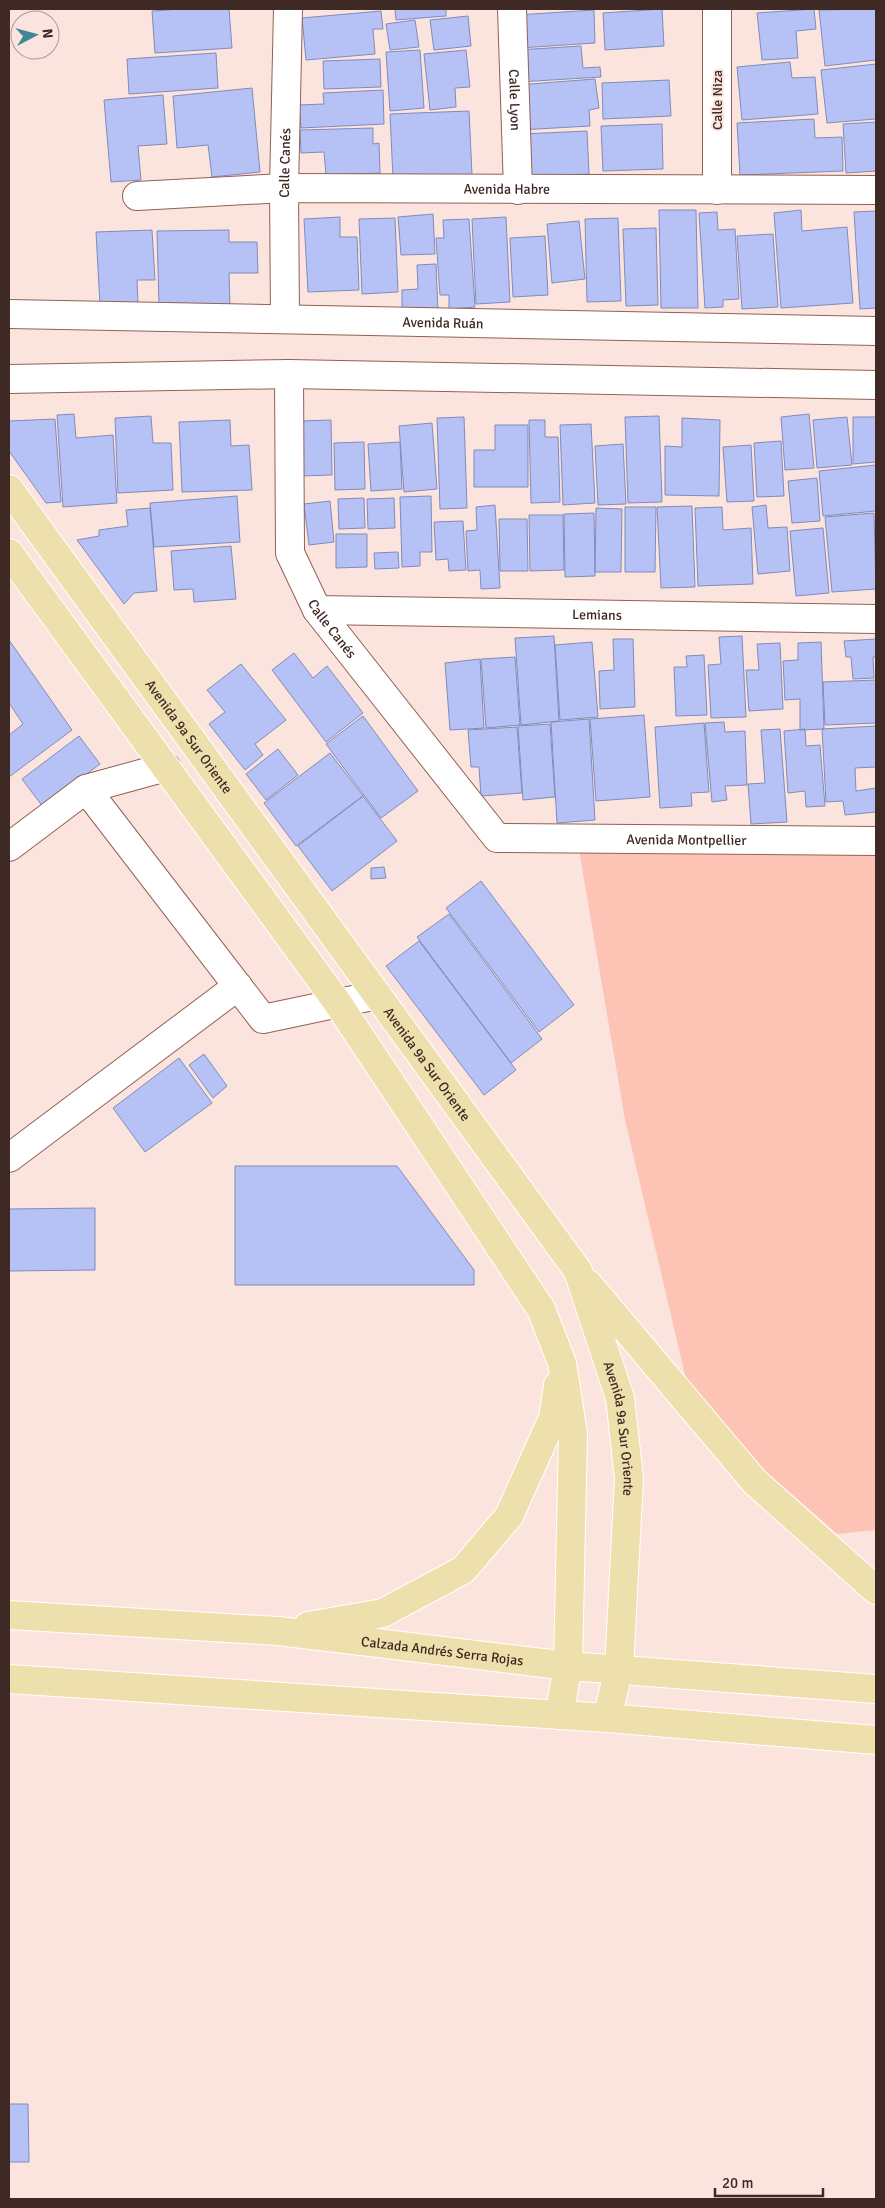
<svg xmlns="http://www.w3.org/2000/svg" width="885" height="2208" viewBox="0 0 885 2208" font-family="Signika,sans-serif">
	<rect width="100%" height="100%" fill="#fce4de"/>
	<path fill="#fdc4b6" d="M577,838L876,846V1530L837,1534L764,1470L686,1379L625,1120Z"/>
	<path fill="#b6c2f6" stroke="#818bb9" d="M181,9H229L232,48L155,53L152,11Z
		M395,9H446V16L396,20Z
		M662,9L664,46L605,50L603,13Z
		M814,9L816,29L796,31L798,58L762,60L757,13Z
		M876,9V60L825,66L819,10Z
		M594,10L595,43L519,48L517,15Z
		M381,11L383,29H373L375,54L306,60L302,18Z
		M468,16L471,46L434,50L430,20Z
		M415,20L419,47L390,50L386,24Z
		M581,46L583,68L600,67L601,77L519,82L517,50Z
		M420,50L424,108L390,111L386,52Z
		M466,50L470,87L455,88L456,107L430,110L424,54Z
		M216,53L218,88L129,94L127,59Z
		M380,59L381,87L324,89L323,61Z
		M790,62L792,78L815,77L818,114L742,120L737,67Z
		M876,64V119L827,123L821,70Z
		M595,79L599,108L589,110L590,126L519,130L517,85Z
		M669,80L671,116L603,119L602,83Z
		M252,88L260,172L212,177L208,145L177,148L173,96Z
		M383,90L384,124L301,128L299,105L324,104L323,93Z
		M163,95L167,144L138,146L141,180L111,182L104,100Z
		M469,111L472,175L393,179L390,114Z
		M814,119L815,138L842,137L843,171L740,175L737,123Z
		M876,122V171L846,173L843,124Z
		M662,124L663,169L603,171L601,126Z
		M373,128V144L379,143L380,173L326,175L324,152L301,153L300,130Z
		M587,131L589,174L525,177L522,134Z
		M659,210H696L698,308H661Z
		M801,210L802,231L847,227L853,303L781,308L774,213Z
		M876,211V308L860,309L854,212Z
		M717,212L718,230L735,229L739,299L723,300V307L705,308L699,213Z
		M433,214L435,254L401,255L398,217Z
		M340,217V237H357L359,290L308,292L304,219Z
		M506,217L510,302L476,304L472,219Z
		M395,218L398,292L362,294L359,219Z
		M618,218L621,301L587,302L585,219Z
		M469,219L475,307L449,309V295H440L436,238H444L443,220Z
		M579,221L585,279L552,283L547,224Z
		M656,228L658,305L626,306L623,229Z
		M152,230L155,280H137L138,303L100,305L96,232Z
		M229,230V242H257L258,273H229L230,306L159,307L157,231Z
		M773,234L778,307L742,309L737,236Z
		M545,236L548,295L513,297L510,238Z
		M436,264L438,311L402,312V290L418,289L417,265Z
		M74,414L76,438L113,435L117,503L63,507L57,415Z
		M809,414L814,468L785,470L781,417Z
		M151,416L153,443H171L173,490L118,493L115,418Z
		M659,416L662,502L628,503L625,417Z
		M464,417L467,508L440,509L437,418Z
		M847,417L852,465L817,468L813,420Z
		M853,417H876V462L853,464Z
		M682,418L720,420L719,496L665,495V446L682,447Z
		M55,419L61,502L46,503L9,451V421Z
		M230,420L231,446L249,445L252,490L182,492L179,422Z
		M331,420L332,475L301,476L299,421Z
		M529,420H545V437H558L560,502L531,503Z
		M432,423L437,489L404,492L399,426Z
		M591,424L595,503L563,505L560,425Z
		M495,425H528V487H474V450H495Z
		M781,441L784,496L757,497L754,443Z
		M364,442L365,489L335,490L334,443Z
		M400,442L402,489L371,491L368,444Z
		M623,444L626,504L598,505L595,446Z
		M751,445L754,501L727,502L723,447Z
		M876,465V511L823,516L819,471Z
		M817,478L820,521L792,523L788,481Z
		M237,496L240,542L154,547L150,503Z
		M431,496L432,552H420V566L402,567L400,497Z
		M364,498L365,528L339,529L338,499Z
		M394,498L395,528L368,529L367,499Z
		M330,501L334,542L309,545L304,504Z
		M495,505L500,588L481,589L480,570L468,571L466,531L477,530L476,507Z
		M766,505L768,528L787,527L790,571L758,574L752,507Z
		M692,506L695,587L661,588L657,507Z
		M625,507H656L655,572H625Z
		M722,507L723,530L751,528L753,584L698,586L695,508Z
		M150,508L157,591L134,593L124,604L77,540L99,536V530L128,526L126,510Z
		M596,508L622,509L621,572H595Z
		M594,513L595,576L565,577L564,514Z
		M874,513L876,589L832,592L825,517Z
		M529,515H563L564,570L530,571Z
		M499,519H527L528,571H500Z
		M463,521L466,570L449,571L448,559L436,560L434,522Z
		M823,528L829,593L796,596L790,531Z
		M336,534H367V567L336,568Z
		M231,546L236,599L194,602L193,589L174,590L171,551Z
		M398,552L399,568L375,569L374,553Z
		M554,636L559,721L521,725L515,638Z
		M742,636L746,717L711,718L708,665L721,664L719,637Z
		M613,639H633L635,707L600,709L599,671L614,670Z
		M876,639V657H873L874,678L853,679L851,657H846L844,641Z
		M9,640L72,730L9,777V735L23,724L9,703Z
		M592,642L598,717L560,720L555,645Z
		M821,642L824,729L800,730V699L785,700L783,661L798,660V643Z
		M780,643L783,709L749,711L746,670H759L757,644Z
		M294,653L313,678L327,666L363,713L326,742L272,670Z
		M704,655L707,715L676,716L674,667H687L686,656Z
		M515,657L520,725L486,728L481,659Z
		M480,659L484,728L450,730L445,663Z
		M241,664L286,720L255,744L263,755L245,770L209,724L225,712L207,690Z
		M876,680V723L825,725L823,682Z
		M644,715L650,797L596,801L590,719Z
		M363,716L418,791L381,818L326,744Z
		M589,719L595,820L557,823L551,722Z
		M724,722L725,732L745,731L747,785L725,786L727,800L712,802L705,723Z
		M704,723L709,792L691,793L692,806L660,808L655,727Z
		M550,724L555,797L523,800L518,726Z
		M876,726V767L855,768L856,791L876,788V812L845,815L843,801L826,802L822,729Z
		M517,727L522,793L481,796L479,767H471L468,730Z
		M780,729L787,822L751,824L748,784L765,783L761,730Z
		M805,729L806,746L820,745L825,806L806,807L805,791L788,793L784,731Z
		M79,736L100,764L43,807L22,779Z
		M278,749L298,775L266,800L246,774Z
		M330,753L363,796L296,846L264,803Z
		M363,796L397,841L332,891L298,846Z
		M384,867L386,878L371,879V868Z
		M481,881L574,1005L539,1032L446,908Z
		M449,914L542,1039L511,1063L417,937Z
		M419,941L516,1070L484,1095L386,966Z
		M204,1054L227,1086L213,1098L189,1065Z
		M179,1058L212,1103L145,1152L113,1108Z
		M235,1166H397L474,1270V1285H235Z
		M95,1208V1270L9,1271V1209Z
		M9,2104H28L29,2162H9Z"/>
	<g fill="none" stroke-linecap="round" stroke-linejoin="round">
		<g stroke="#936054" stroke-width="30">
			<g id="minor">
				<path id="s1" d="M512,9L518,190"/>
				<path d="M717,190V9"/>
				<path id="s2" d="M137,196L284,188L876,190"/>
				<path id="s3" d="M9,314L876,331"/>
				<path id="s4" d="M285,318L284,188L288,9"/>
				<path id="s5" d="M289,374L290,553L317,610L497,838L876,841"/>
				<path d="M9,379L289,374L876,385"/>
				<path id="s6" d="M317,610L876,619"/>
				<path d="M86,789L263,1019L377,995"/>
				<path d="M9,847L86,789L166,767"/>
				<path d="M9,1158L238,986"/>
			</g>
		</g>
		<g stroke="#fff" stroke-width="30">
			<g id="major">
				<path id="s7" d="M9,489L578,1271L620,1398L629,1478L619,1669L607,1718"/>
				<path d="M9,553L337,1002L541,1309L562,1363L573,1434L568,1666L559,1715"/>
				<path d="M588,1284L755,1482L876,1590"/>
				<path id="s8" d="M9,1615L278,1631L568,1666L876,1689"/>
				<path d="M308,1626L383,1613L463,1570L509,1516L553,1418L558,1385"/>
				<path d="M9,1679L607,1718L876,1740"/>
			</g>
		</g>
		<use href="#minor" stroke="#fff" stroke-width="28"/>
		<use href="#major" stroke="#eee0ad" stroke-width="28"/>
	</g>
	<g text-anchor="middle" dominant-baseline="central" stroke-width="4" stroke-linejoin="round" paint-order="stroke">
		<g font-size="14" fill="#3f2924" stroke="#fce4de">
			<text stroke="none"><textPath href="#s1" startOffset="91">Calle Lyon</textPath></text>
			<text transform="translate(717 100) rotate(-90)">Calle Niza</text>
			<text stroke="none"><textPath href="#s4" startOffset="155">Calle Canés</textPath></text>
			<text stroke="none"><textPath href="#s2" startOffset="370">Avenida Habre</textPath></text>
			<text stroke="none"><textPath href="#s3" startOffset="434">Avenida Ruán</textPath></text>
			<text stroke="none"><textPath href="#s6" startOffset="280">Lemians</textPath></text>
			<text stroke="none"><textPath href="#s5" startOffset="266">Calle Canés</textPath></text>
			<text stroke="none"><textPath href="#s7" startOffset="306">Avenida 9a Sur Oriente</textPath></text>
			<text stroke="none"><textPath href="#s5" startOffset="722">Avenida Montpellier</textPath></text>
			<text stroke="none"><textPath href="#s7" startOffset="711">Avenida 9a Sur Oriente</textPath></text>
			<text stroke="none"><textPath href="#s7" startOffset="1131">Avenida 9a Sur Oriente</textPath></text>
			<text stroke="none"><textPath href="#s8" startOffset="435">Calzada Andrés Serra Rojas</textPath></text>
		</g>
	</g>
	<rect width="885" height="2208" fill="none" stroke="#3f2924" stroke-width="20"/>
	<g transform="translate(35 35) rotate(84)"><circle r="24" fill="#fce4de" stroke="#b09994"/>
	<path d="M0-4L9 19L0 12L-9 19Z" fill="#438796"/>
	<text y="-8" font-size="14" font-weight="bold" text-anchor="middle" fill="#3f2924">N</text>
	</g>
	<path d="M715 2188v8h108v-8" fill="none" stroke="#3f2924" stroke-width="2.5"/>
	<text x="722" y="2188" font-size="15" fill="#3f2924" stroke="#fce4de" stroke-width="4" paint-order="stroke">20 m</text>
</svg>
